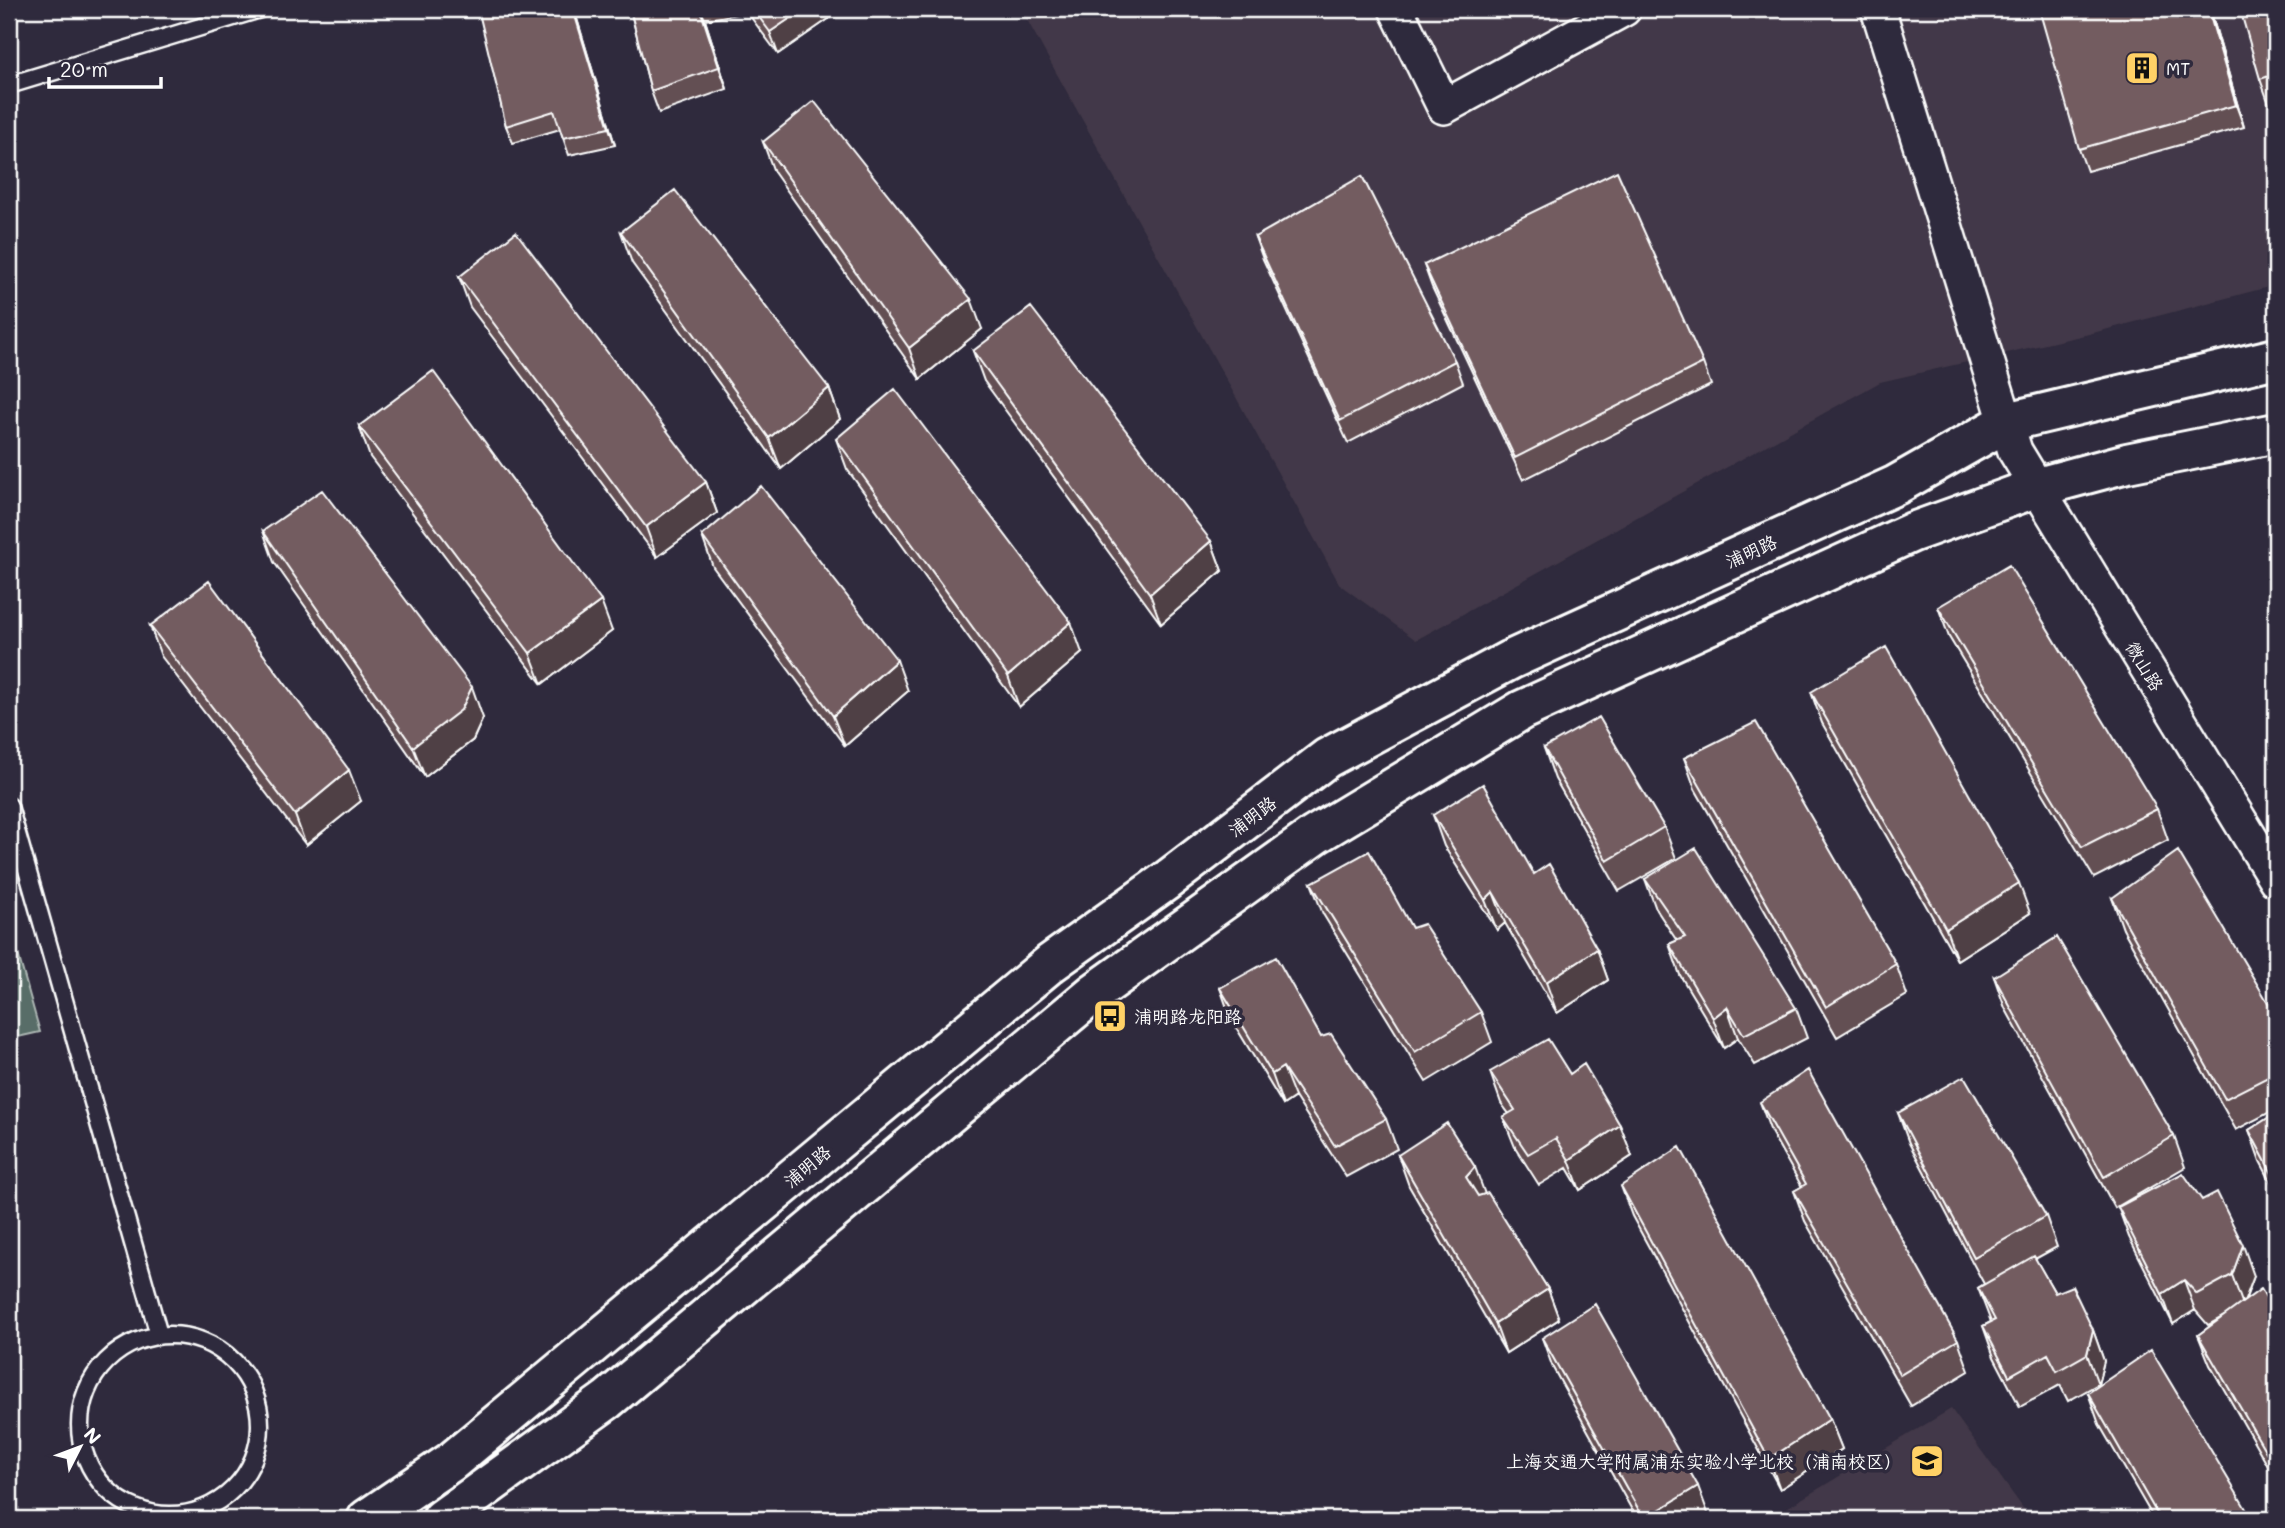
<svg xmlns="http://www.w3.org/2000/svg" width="2285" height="1528" viewBox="0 0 2285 1528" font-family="Mali,'LXGW WenKai TC',sans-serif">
	<rect width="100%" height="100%" fill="#2f2a3d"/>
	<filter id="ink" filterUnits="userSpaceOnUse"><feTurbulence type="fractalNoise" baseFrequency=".0143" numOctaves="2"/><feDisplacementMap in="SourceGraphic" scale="14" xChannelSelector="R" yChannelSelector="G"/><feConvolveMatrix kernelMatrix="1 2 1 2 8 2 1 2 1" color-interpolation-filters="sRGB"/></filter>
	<g filter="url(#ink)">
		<path fill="#433948" d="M1021,9H2276V285L2089,334L1880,382L1416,640L1340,585Z
			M1951,1409L2031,1519H1780V1512Z"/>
		<path fill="#596d67" stroke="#acb6b3" stroke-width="2" d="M9,922L40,1032L9,1039Z"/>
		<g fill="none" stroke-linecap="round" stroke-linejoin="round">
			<g stroke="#fff" stroke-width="21">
				<path id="service" d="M9,85L260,9
					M9,806L159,1335
					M80 1425a90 90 0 1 1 180 0a90 90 0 1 1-180 0Z"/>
			</g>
			<g stroke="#fff" stroke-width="38">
				<path id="minor" d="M1396,9L1444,107L1624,9
					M1878,9L2015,451L2276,880"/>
			</g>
			<g stroke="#fff" stroke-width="44">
				<path id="secondary" d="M367,1519L451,1462L1051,963L1166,881L1327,758L1510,660L1896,485L2007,422L2276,358
					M442,1519L607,1400L1094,993L1315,835L1522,710L1913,532L2038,487L2127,463L2276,433"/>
			</g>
			<use href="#service" stroke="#2f2a3d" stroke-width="16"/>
			<use href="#minor" stroke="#2f2a3d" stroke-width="33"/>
			<use href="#secondary" stroke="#2f2a3d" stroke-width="38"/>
		</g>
		<path fill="#634f53" stroke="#fff" stroke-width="2" d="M479,9H574L615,145L569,155L560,129L513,143L506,126Z
			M630,9H826L830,18L778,54L747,12L705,20L727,89L659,113L651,91Z
			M2210,9L2244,127L2087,171L2079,149Z
			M2276,9V123L2260,79Z
			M763,142L982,329L920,379L774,172Z
			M621,232L829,388L840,419L781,469L632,263Z
			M1255,237L1455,361L1463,383L1348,443L1263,259Z
			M1424,265L1703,363L1711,385L1523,480L1432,287Z
			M459,277L706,482L717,513L657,557L470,307Z
			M973,351L1211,541L1222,571L1161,624L984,381Z
			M359,426L612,631L542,684L370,457Z
			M836,439L1082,653L1019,707L847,469Z
			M263,531L483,718L473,740L425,777L274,562Z
			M702,536L908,691L845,746L713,567Z
			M1938,607L2157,809L2168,840L2094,878L1949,637Z
			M150,626L361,801L306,845L161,656Z
			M1811,692L2030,913L1957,960L1822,723Z
			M1544,748L1664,827L1676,858L1619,891L1555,779Z
			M1684,758L1896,964L1907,995L1837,1037L1695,789Z
			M1433,815L1534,874L1597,949L1608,980L1557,1013L1505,923L1497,930L1444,846Z
			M1645,879L1796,1008L1807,1038L1755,1065L1738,1038L1724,1048L1680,975L1669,944L1677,941L1656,909Z
			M1311,883L1412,928L1481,1012L1492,1042L1426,1082L1323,914Z
			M2112,898L2276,1016V1109L2236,1130L2123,929Z
			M1994,977L2174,1136L2185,1167L2115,1208L2005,1008Z
			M1220,988L1321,1037L1386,1119L1397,1149L1346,1177L1295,1097L1283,1105L1231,1019Z
			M1490,1072L1570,1074L1620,1125L1632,1156L1580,1190L1567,1168L1539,1185L1515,1147L1503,1117L1509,1114L1501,1103Z
			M1760,1102L1958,1340L1969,1371L1911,1406L1805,1221L1794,1191L1802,1187L1771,1132Z
			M1898,1113L2046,1216L2057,1247L2035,1259L2055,1293L2093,1330L2104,1361L2098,1384L2068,1401L2060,1385L2020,1407L1994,1357L1983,1326L1991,1322L1978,1288L1984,1284L1909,1143Z
			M2276,1113V1191L2260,1161L2249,1130Z
			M1398,1155L1485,1194L1548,1289L1559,1319L1506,1353L1409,1186Z
			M1621,1186L1830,1419L1842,1449L1780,1489L1632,1216Z
			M2118,1207L2254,1276L2245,1301L2276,1314V1480L2210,1365L2198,1335L2224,1316L2208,1325L2195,1310L2173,1324L2129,1237Z
			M1542,1338L1709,1516L1704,1519H1637L1553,1368Z
			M2088,1393L2252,1519H2154L2099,1424Z"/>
		<path fill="#504044" stroke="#fff" stroke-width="2" d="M573,9H574L615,145L609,128Z
			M701,9L705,20L727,89L719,67Z
			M804,9H826L830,18L778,54L770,32Z
			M2208,9H2210L2244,127L2236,105Z
			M971,299L982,329L920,379L909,348Z
			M829,388L840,419L781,469L769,438Z
			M706,482L717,513L657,557L646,527Z
			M1211,541L1222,571L1161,624L1150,594Z
			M601,601L612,631L542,684L530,653Z
			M1071,622L1082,653L1019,707L1008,676Z
			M897,660L908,691L845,746L833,716Z
			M472,687L483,718L473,740L425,777L413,747Z
			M349,770L361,801L306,845L295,815Z
			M2019,883L2030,913L1957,960L1946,929Z
			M1493,892L1505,923L1497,930L1485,900Z
			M1597,949L1608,980L1557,1013L1546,982Z
			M1727,1007L1738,1038L1724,1048L1713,1018Z
			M1283,1067L1295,1097L1283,1105L1272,1074Z
			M1620,1125L1632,1156L1580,1190L1569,1160Z
			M1475,1167L1486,1197L1477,1207L1466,1177Z
			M2243,1245L2254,1276L2243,1305L2232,1275Z
			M2184,1280L2195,1310L2173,1324L2162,1294Z
			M1548,1289L1559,1319L1506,1353L1495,1323Z
			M2093,1330L2104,1361L2098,1384L2087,1354Z
			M1830,1419L1842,1449L1780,1489L1769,1459Z
			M1698,1486L1709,1516L1704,1519H1644Z"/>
		<path fill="#735c61" stroke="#fff" stroke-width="2" d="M480,9H573L609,128L563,138L554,111L506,126L480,17Z
			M630,9H700L719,67L651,91Z
			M753,9H804L770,32Z
			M2039,9H2208L2236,105L2079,149Z
			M2240,9H2276V74L2260,79Z
			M814,101L971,299L909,348L763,142Z
			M1617,171L1703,363L1515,458L1424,265Z
			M1362,176L1455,361L1340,421L1255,237Z
			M675,190L829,388L769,438L621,232Z
			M516,232L706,482L646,527L459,277Z
			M1031,307L1211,541L1150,594L973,351Z
			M433,371L601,601L530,653L359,426Z
			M895,389L1071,622L1008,676L836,439Z
			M761,486L897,660L833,716L702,536Z
			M322,490L472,687L461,710L413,747L263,531Z
			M2009,565L2157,809L2082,847L1938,607Z
			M209,581L349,770L295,815L150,626Z
			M1886,647L2019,883L1946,929L1811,692Z
			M1599,717L1664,827L1607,861L1544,748Z
			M1756,722L1896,964L1826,1007L1684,758Z
			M1483,784L1534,874L1549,864L1597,949L1546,982L1493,892L1485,900L1433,815Z
			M1696,848L1796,1008L1744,1035L1727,1007L1713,1018L1669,944L1685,937L1645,879Z
			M1369,851L1412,928L1424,924L1481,1012L1415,1052L1311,883Z
			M2178,851L2276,1016V1073L2225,1099L2112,898Z
			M2057,937L2174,1136L2104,1177L1994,977Z
			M1276,957L1321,1037L1331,1034L1386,1119L1335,1146L1283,1067L1272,1074L1220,988Z
			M1548,1039L1570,1074L1584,1064L1620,1125L1569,1160L1556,1138L1528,1154L1503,1117L1515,1110L1490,1072Z
			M1808,1070L1958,1340L1900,1375L1794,1191L1806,1184L1760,1102Z
			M1964,1076L2046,1216L1974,1257L1898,1113Z
			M2276,1113V1181L2249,1130Z
			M1447,1123L1475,1167L1466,1177L1478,1196L1488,1193L1548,1289L1495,1323L1398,1155Z
			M1680,1147L1830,1419L1769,1459L1621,1186Z
			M2183,1173L2202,1200L2217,1192L2243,1245L2232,1275L2197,1294L2184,1280L2162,1294L2118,1207Z
			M2034,1256L2055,1293L2072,1286L2093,1330L2087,1354L2057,1371L2048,1354L2009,1376L1983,1326L1995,1320L1978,1288Z
			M2261,1289L2276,1314V1469L2198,1335Z
			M1595,1304L1698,1486L1644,1519L1542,1338Z
			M2151,1350L2252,1519H2160L2088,1393Z"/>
	</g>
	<defs>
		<g id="building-square" transform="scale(1.75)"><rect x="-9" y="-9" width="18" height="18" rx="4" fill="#ffd166" stroke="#2f2a3d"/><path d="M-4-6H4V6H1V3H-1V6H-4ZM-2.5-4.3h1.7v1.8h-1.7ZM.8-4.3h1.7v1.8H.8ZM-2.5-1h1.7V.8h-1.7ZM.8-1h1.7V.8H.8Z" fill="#111"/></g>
		<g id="bus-square" transform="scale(1.75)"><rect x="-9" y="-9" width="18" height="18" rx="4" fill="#ffd166" stroke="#2f2a3d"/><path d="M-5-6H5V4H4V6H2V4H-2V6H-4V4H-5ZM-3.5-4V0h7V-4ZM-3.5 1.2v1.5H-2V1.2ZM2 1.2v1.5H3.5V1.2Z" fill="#111"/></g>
		<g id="school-square" transform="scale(1.75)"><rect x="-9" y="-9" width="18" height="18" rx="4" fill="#ffd166" stroke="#2f2a3d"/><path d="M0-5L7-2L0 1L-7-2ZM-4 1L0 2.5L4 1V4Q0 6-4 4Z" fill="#111"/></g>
	</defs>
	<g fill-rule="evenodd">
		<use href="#building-square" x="2142" y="68"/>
		<use href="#bus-square" x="1110" y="1016"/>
		<use href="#school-square" x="1927" y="1461"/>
	</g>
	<g text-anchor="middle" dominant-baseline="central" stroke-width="7" stroke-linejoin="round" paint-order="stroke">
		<g font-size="18" fill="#fff" stroke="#2f2a3d" text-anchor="start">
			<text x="2166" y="68">MT</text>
			<text x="1134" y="1016">浦明路龙阳路</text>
			<text x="1902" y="1461" text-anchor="end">上海交通大学附属浦东实验小学北校（浦南校区）</text>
		</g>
		<g font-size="18" fill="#fff" stroke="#2f2a3d">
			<text transform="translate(1751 551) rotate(-24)">浦明路</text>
			<text transform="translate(2145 666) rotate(59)">微山路</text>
			<text transform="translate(1252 816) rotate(-37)">浦明路</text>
			<text transform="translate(807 1166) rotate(-40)">浦明路</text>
		</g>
	</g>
	<rect width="2285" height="1528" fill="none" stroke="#2f2a3d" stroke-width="35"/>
	<rect x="18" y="18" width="2250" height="1493" fill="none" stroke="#fff" stroke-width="2.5" filter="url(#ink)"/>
	<g transform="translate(80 1447) rotate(48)" stroke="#2f2a3d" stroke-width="5" paint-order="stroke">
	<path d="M0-5L12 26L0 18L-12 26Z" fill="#ffffff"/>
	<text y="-10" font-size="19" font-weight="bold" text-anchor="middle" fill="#ffffff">N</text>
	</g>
	<path d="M49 77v10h112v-10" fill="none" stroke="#ffffff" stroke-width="3.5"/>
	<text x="60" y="77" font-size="21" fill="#ffffff" stroke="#2f2a3d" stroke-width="5" paint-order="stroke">20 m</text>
</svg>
